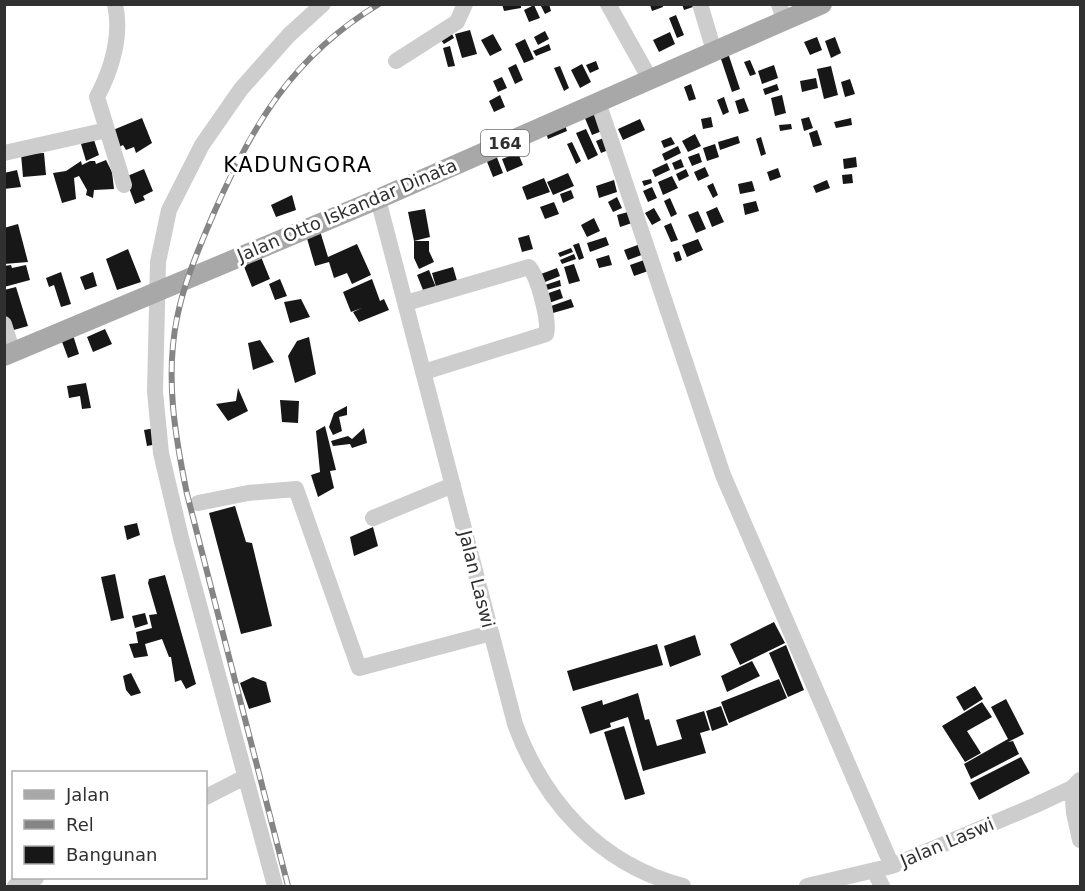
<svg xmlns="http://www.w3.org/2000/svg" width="1085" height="891" viewBox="0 0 1085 891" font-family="'DejaVu Sans',sans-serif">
	<rect width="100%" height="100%" fill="#fff"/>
	<path fill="#171717" d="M502,4H521V8L504,11Z
		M540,4H549L551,11L545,14Z
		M662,4L663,7L652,11L650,5Z
		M682,4H699V5L684,10Z
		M534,5L540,18L529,22L524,10Z
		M676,15L684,35L677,38L669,18Z
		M470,30L477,54L462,58L455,34Z
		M545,31L549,39L538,45L534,37Z
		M451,32L454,38L444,44L440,39Z
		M670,32L675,44L659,52L653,40Z
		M493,34L502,50L490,56L481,40Z
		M817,37L822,50L810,55L804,42Z
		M835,37L841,53L831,58L825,41Z
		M525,39L534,59L524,63L515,44Z
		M549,44L551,50L536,56L533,51Z
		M450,46L455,66L448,67L443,48Z
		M728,53L740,89L732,92L720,56Z
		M750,60L756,74L750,76L744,62Z
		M596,61L599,69L590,73L586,65Z
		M516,64L523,80L515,84L508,68Z
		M582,64L591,82L580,88L571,70Z
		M774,65L778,78L762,84L758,71Z
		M560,66L569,88L564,91L554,68Z
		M831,66L838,95L824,99L817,69Z
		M502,77L507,88L498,92L493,81Z
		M816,78L818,88L802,92L800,81Z
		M850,79L855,94L845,97L841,82Z
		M691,84L696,99L689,101L684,87Z
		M777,84L779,90L765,95L763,89Z
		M500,95L505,107L494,112L489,101Z
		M782,95L786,113L775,116L771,98Z
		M724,97L729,112L723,115L717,100Z
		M744,98L749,111L739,114L735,101Z
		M593,112L602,131L592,135L584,116Z
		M711,117L713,127L703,129L701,119Z
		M809,117L813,128L804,131L801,119Z
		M142,118L152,143L136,153L134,147L126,150L123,145L119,147L113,130Z
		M851,118L852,125L836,128L834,122Z
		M640,119L645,130L623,140L618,129Z
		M564,122L567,131L548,139L545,130Z
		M791,124L792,129L780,131L779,125Z
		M586,129L598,155L588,160L576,133Z
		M817,130L822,145L813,147L809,133Z
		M695,134L701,146L688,152L682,141Z
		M738,136L740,143L720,150L718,142Z
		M93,137L99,155L86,161L81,144Z
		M606,137L611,149L601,153L596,141Z
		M671,137L675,144L664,148L661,141Z
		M761,137L766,154L761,156L756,139Z
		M572,142L581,161L576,164L567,144Z
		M715,144L719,157L707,161L703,148Z
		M678,146L681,153L665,161L662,154Z
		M44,153L46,175L23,177L21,154Z
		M518,153L523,165L507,172L502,159Z
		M699,153L702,162L692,166L688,157Z
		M496,155L503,173L493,177L486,159Z
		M856,157L857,167L844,169L843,159Z
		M681,159L684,167L675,170L672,163Z
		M106,160L112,172L114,189L94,190L93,198L86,195L87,190L79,176L74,178L76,199L62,203L53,173L66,171L81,161L82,165L90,161H95L96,164Z
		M667,163L670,170L655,177L652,170Z
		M705,167L709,176L698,181L694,172Z
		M778,168L781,177L770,181L767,172Z
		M144,169L153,191L143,196L145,200L135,204L125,177Z
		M686,169L689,176L679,181L676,174Z
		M17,170L21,187L4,189V173Z
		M568,173L574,186L553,195L547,182Z
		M852,174L853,183L843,184L842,175Z
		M672,176L678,188L663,195L658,182Z
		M544,178L550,192L527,200L522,187Z
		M651,179L652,183L644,186L642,181Z
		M614,180L617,192L599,198L596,186Z
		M827,180L830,188L816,193L813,186Z
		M752,181L755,191L740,194L738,184Z
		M713,183L718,195L713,198L707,186Z
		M652,187L657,198L648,202L643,191Z
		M571,190L574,198L563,203L560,194Z
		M292,195L296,210L276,217L271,205Z
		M617,197L622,208L613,212L608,202Z
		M670,198L677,214L671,217L664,201Z
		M756,201L759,211L745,215L743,204Z
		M554,202L559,214L545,219L540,207Z
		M717,207L724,222L712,227L706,212Z
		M654,208L661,220L652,225L645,213Z
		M425,209L430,237L414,241L408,212Z
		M698,211L706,229L696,233L688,215Z
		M628,212L632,223L620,227L617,215Z
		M594,218L600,231L587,237L581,225Z
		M671,223L678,240L671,242L664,226Z
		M18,224L28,262L4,264V228Z
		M320,231L328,257L357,244L371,275L352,284L347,273L334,278L329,262L315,266L306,235Z
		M529,235L533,249L522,252L518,238Z
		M606,237L609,245L590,252L587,243Z
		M698,239L703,250L687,257L682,245Z
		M414,241H429V251L434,262L419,269L414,258Z
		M579,243L584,258L579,260L573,245Z
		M643,243L647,253L628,260L624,250Z
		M571,248L573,252L560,257L558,253Z
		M128,249L141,282L117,290L106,259Z
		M679,251L682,260L676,262L673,253Z
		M259,252L270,279L252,287L241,259Z
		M574,254L576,259L562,264L560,260Z
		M609,255L612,265L599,268L596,259Z
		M647,259L651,270L634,276L630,265Z
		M574,264L580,281L569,284L564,267Z
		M11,265L12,268L26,265L30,280L4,287V266Z
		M453,267L458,284L437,290L432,273Z
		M557,268L560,276L545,282L541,274Z
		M429,270L437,290L425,295L417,275Z
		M61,272L71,304L61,307L54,285L49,287L46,278Z
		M93,272L97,286L85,290L80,277Z
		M280,279L287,296L275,300L269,284Z
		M372,279L380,301L384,299L389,310L359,322L353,312L362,308L351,312L343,292Z
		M560,280L561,286L547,290L545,285Z
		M16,287L28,326L10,331L4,313V290Z
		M560,289L563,298L549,303L546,294Z
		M301,299L310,317L290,323L284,302Z
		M571,299L574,307L553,313L551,306Z
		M105,329L112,344L93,352L87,337Z
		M73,335L79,354L68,358L61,339Z
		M309,337L316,374L295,383L288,356L297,341Z
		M260,340L274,362L253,370L248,343Z
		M86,383L91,408L82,409L80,396L69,398L67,386Z
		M238,388L248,411L228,421L216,404L236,401Z
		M280,400L299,401L298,423L282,422Z
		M347,406V415L339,417L342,431L333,435L329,427L334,413Z
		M325,426L336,470L330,471L334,488L318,497L311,475L320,472L316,431Z
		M155,428L158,444L147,446L144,430Z
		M364,428L367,443L352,448L350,444L333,446L331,441L348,436L352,439Z
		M235,506L246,542L252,543L272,626L241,634L209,513Z
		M137,523L140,535L127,540L124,526Z
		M373,527L378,546L354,556L350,537Z
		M115,574L124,618L111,621L101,577Z
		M165,575L196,684L186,689L181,680L175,682L171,657H169L162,639L145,644L148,656L134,658L129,644L138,643L136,632L152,628L149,615L157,614L148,583L149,579Z
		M145,613L148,624L135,628L132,616Z
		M774,622L785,643L740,665L730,644Z
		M695,635L701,655L670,667L664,646Z
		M657,644L663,665L573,691L567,671Z
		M786,645L804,690L788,697L769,653Z
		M752,661L760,676L727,692L721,676Z
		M131,673L141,693L131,696L126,690L123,676Z
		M253,677L266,682L271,702L249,709L240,683Z
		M779,679L787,698L729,723L721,702Z
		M975,686L983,699L964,711L956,697Z
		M638,693L645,720L649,719L657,746L682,739L676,720L704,711L710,730L700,733L706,753L643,771L628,717L610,723L611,727L590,734L581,707L602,700L603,705Z
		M1006,699L1024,734L1008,742L1013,741L1019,754L971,779L964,764L1008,739L991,707Z
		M982,702L992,717L967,731L981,753L965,762L942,726Z
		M721,706L728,725L712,731L706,711Z
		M624,726L645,794L625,800L604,732Z
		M1021,757L1030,773L979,800L970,783Z"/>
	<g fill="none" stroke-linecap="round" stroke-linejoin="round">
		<path stroke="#cdcdcd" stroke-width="16" d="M115,4C122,35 112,69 97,97L124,185
			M608,4L650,79
			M700,4L714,51
			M779,4L784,20
			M396,61L457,22L465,4
			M598,102L723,475L892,866
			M4,153L107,130
			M378,199L515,724C544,803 600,864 683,886
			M406,303L529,267C538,277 550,322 546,334L424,372
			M4,324L13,353
			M198,503L248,493L296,489L359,668L491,633
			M373,518L453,485
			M1072,788L1074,813L1080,840
			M206,797L245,777
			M874,871L882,886
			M15,886L36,878
			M275,886L181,538L161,453L155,392L158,262L169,210L202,145L241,89L289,35L323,4
			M807,886L892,866L1036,805L1072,788L1080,780"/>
		<path stroke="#a8a8a8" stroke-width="20" d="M4,356L378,199L822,4"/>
		<g stroke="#858585" stroke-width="6">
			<path id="rail" d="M288,886L187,494C175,436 165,377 177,318C184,282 199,248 213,215C252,125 293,56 379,4"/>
		</g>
		<use href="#rail" stroke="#fff" stroke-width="4" stroke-dasharray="11" stroke-linecap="butt"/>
	</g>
	<g text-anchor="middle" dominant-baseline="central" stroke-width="6" stroke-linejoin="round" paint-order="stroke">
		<rect fill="#fff" stroke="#6e6e6e" stroke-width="1.5" x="481" y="130" width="48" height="26" rx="4.5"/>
		<g font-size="16" font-weight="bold" fill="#303030">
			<text x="505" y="143">164</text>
		</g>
		<g font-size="18" fill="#303030" stroke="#fff">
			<text transform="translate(347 210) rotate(-23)">Jalan Otto Iskandar Dinata</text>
			<text transform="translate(477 579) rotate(76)">Jalan Laswi</text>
			<text transform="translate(947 842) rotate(-23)">Jalan Laswi</text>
		</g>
		<g font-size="21" letter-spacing="1.5" fill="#000" stroke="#fff">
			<text x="298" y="165">KADUNGORA</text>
		</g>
	</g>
	<rect width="1085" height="891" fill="none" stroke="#303030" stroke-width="12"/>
	<rect x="12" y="771" width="195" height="108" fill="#ffffff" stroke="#acacac" stroke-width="1.5"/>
	<rect x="24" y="790" width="30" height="9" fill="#a8a8a8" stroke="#acacac" stroke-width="1.5"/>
	<text x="66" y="801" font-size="18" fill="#303030">Jalan</text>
	<rect x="24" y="820" width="30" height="9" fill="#858585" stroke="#acacac" stroke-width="1.5"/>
	<text x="66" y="831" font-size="18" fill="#303030">Rel</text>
	<rect x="24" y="846" width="30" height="18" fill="#171717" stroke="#acacac" stroke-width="1.5"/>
	<text x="66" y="861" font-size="18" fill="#303030">Bangunan</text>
</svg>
